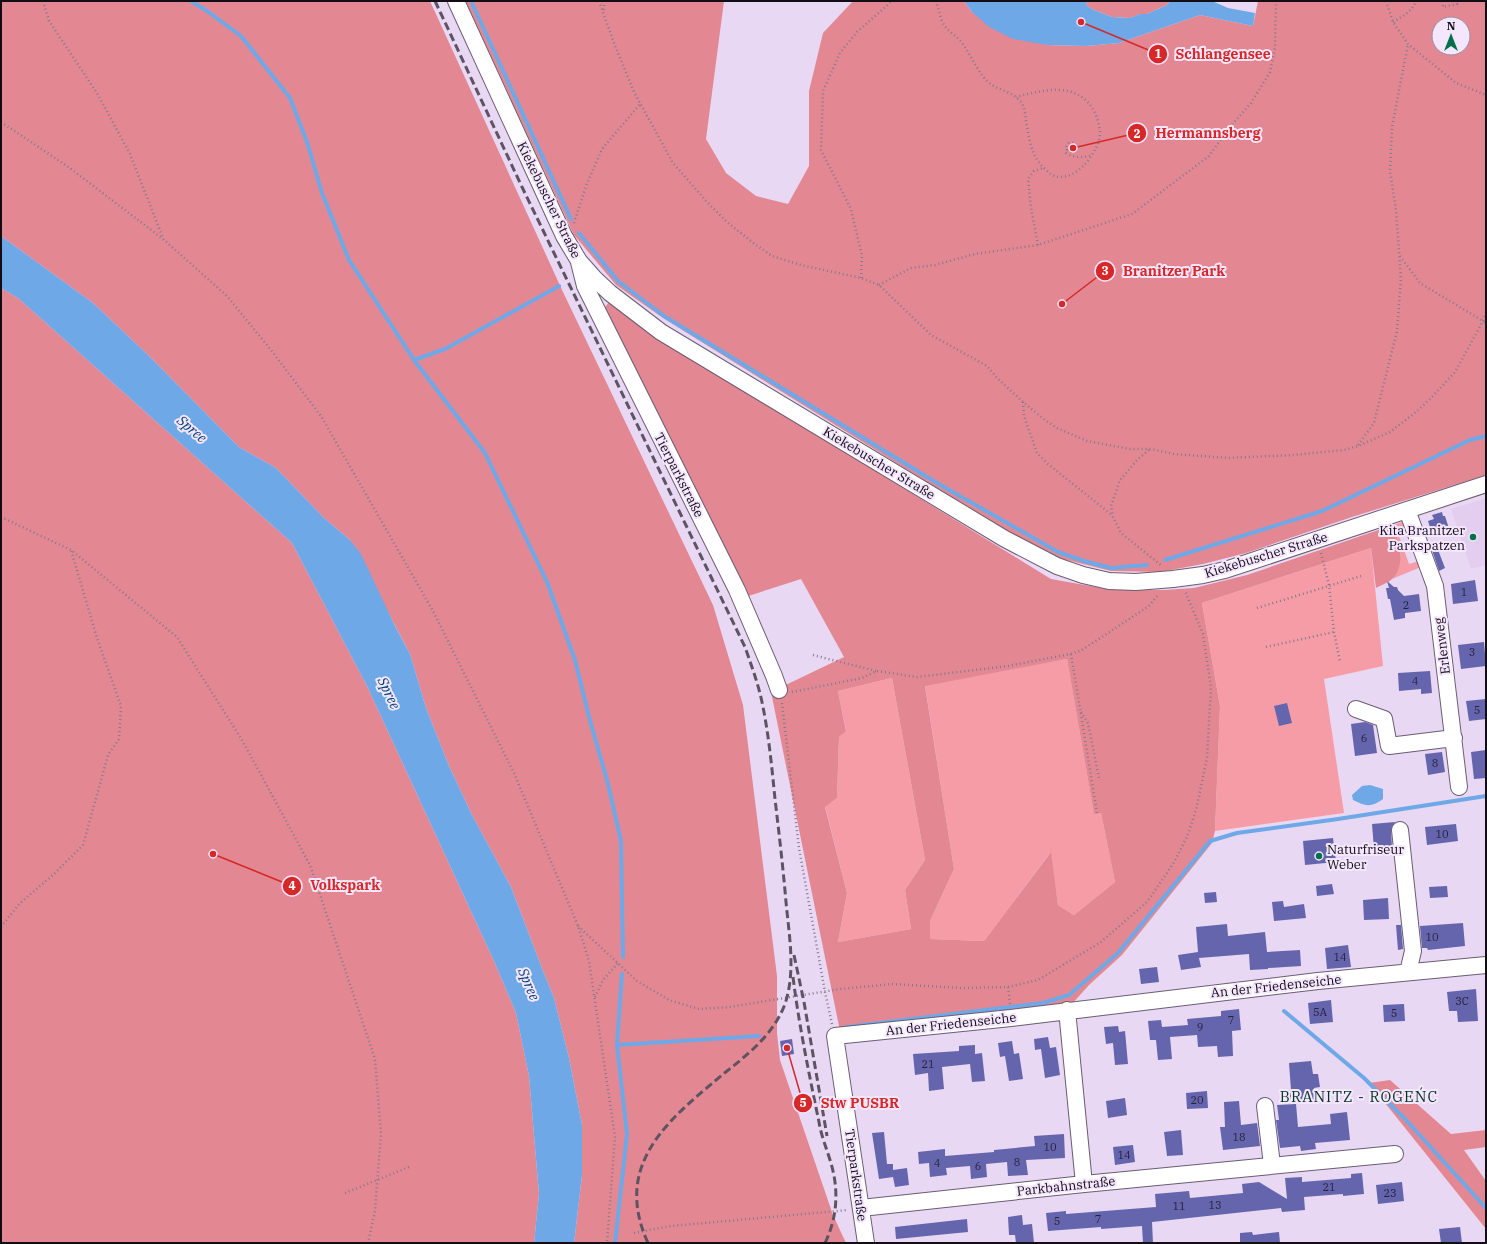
<svg xmlns="http://www.w3.org/2000/svg" width="1487" height="1244" viewBox="0 0 1487 1244" font-family="'IBM Plex Serif',serif">
	<rect width="100%" height="100%" fill="#e9d8f3"/>
	<path fill="#e3cef0" d="M1486,498V565L1471,569L1451,509Z"/>
	<path fill="#f69ca6" d="M1405,521L1407,526L1397,530L1409,564L1419,561L1421,567L1392,579L1399,567L1400,548L1393,525Z
		M1371,548L1383,666L1324,679L1344,813L1215,831L1220,706L1202,603Z
		M1067,659L1094,813H1101L1115,882L1074,915L1058,905L1050,853L984,941L930,939V921L954,869L925,685Z
		M892,678L925,860L905,890L911,929L838,942L847,893L825,806L837,798L839,737L846,730L838,691Z"/>
	<path fill="#e38893" fill-rule="evenodd" d="M1,1H430L563,292L713,605L743,705L777,976V1033L780,1060L833,1215L846,1243H574L582,1175V1125L569,1058L554,998L543,971L511,887L472,815L449,766L426,708L410,654L350,540L324,518L276,468L239,447L149,356L93,303L1,236Z
		M465,1H724L706,139L726,173L756,196L788,204L809,166V91L823,33L853,1H964L972,12L1047,45L1086,46L1119,43L1200,15L1253,26L1258,1H1486V475L1352,517L1246,553L1203,564L1160,572L1111,571L1059,558L995,524L935,487L663,318L616,285L574,235ZM1439,24H1463V48H1439Z
		M1086,1H1170L1167,5L1147,14H1140L1130,18L1112,17L1094,10L1087,6Z
		M1,288L18,298L292,543L367,686L494,961L516,1013L529,1076L539,1194L534,1243H1Z
		M609,302L645,329L1051,579L1107,589L1164,590L1194,588L1247,575L1393,525C1398,541 1407,565 1392,579C1388,583 1381,585 1376,588L1371,548L1202,603L1220,706L1215,831L1212,843L1122,955L1089,985L1071,1005L840,1031L771,692L844,657L801,579L736,600L603,310ZM1067,659L1094,814L1101,813L1115,882L1074,915L1058,905L1051,852L984,941L930,939V921L954,869L925,686ZM892,678L925,860L905,890L911,929L838,942L847,893L825,807L837,798L839,737L846,731L838,691Z
		M1390,1080L1451,1134L1486,1130V1147L1464,1150L1486,1181V1229L1369,1083Z"/>
	<path fill="#6fa8e7" d="M964,1H1086L1087,6L1094,10L1112,17L1130,18L1140,14H1147L1167,5L1170,1H1212L1228,8L1255,13L1253,26L1200,15L1119,43L1086,46L1047,45L1013,39L989,27L972,12Z
		M1,236L93,303L149,356L239,447L276,468L324,518L350,540L361,554L395,626L410,654L426,708L449,766L472,815L511,887L543,971L554,998L569,1058L582,1125V1175L574,1243H534L539,1194L529,1076L516,1013L494,961L367,686L292,543L18,298L1,288Z
		M1370,785L1383,789V799C1371,808 1365,806 1353,800L1352,795L1362,786Z"/>
	<g fill="none" stroke-linecap="round" stroke-linejoin="round">
		<path stroke="#6fa8e7" stroke-width="4" d="M191,1L207,11L241,36L290,98L307,142L322,193L349,260L414,360L485,453L547,582L575,660L589,717L608,784L621,841L623,957
			M471,1L571,219
			M579,233L618,281L664,316L937,483L1058,552L1084,561L1111,568L1147,565
			M414,360L445,349L559,286
			M1165,560L1322,511L1470,440L1486,436
			M1284,1011L1364,1078L1405,1119L1486,1208
			M846,1027L1043,1003L1069,995L1118,953L1210,841L1237,833L1338,819L1486,796
			M617,1045L759,1036
			M615,1243L627,1134L617,1045L622,974"/>
	</g>
	<path fill="#6565ad" d="M1442,512L1443,516H1445L1450,532L1433,537L1428,521L1434,519L1432,515Z
		M1435,542L1445,568L1439,571L1430,544Z
		M1475,580L1478,601L1453,604L1451,584Z
		M1387,581L1394,587H1397L1398,590L1404,596L1419,594L1421,611L1405,613V618L1394,620L1390,599H1388L1386,588H1389Z
		M1484,642L1486,666L1461,669L1458,645Z
		M1430,671L1432,693L1421,694V689L1399,691L1398,673Z
		M1486,699V719L1469,721L1466,701Z
		M1287,703L1292,723L1279,726L1274,706Z
		M1365,722L1373,725L1377,753L1355,756L1351,724Z
		M1486,750V778L1474,779L1471,752Z
		M1442,752L1445,772L1428,775L1425,754Z
		M1395,822L1392,826L1391,831L1392,847L1374,849L1372,824Z
		M1456,824L1458,841L1427,845L1425,827Z
		M1333,838L1336,862L1305,865L1303,841Z
		M1332,884L1334,894L1317,896L1316,886Z
		M1447,886L1448,897L1430,898L1429,887Z
		M1216,892L1217,902L1205,903L1204,893Z
		M1388,898L1389,919L1364,920L1363,900Z
		M1283,901L1284,907L1304,904L1306,918L1274,921L1272,902Z
		M1463,923L1465,946L1428,950L1427,948H1422L1420,926Z
		M1227,924L1228,936L1265,932L1267,952L1300,950L1301,966L1268,968V969L1250,970L1249,954L1199,958L1201,967L1181,970L1178,955L1198,952L1196,927Z
		M1396,925H1401L1403,949L1398,950Z
		M1348,945L1351,967L1327,969L1325,948Z
		M1157,967L1159,982L1141,984L1139,969Z
		M1476,989L1478,1021L1458,1022L1457,1011H1449L1447,992Z
		M1331,1000L1333,1022L1310,1024L1308,1003Z
		M1404,1004L1405,1021L1384,1022L1383,1005Z
		M1239,1009L1241,1030L1232,1031L1233,1056L1218,1057L1217,1046L1198,1047L1197,1035L1170,1037L1172,1059L1158,1060L1156,1040H1150L1148,1021L1161,1020L1162,1027L1188,1025L1187,1019L1221,1016V1011Z
		M1118,1026L1119,1032L1125,1031L1128,1064L1115,1065L1113,1043L1106,1044L1104,1027Z
		M1048,1037L1050,1048L1056,1047L1060,1075L1045,1078L1041,1049L1035,1050L1034,1039Z
		M792,1039L794,1054L782,1056L780,1041Z
		M1012,1041L1014,1054L1019,1053L1023,1079L1009,1081L1005,1056L1000,1057L998,1043Z
		M975,1045V1054L982,1053L985,1081L972,1082L970,1064L942,1067L944,1089L929,1091L928,1073L915,1075L913,1054L959,1051V1046Z
		M1311,1061L1313,1074H1318L1320,1087L1314,1088L1316,1100L1291,1103L1289,1091L1291,1090L1289,1063Z
		M1207,1091L1208,1108L1187,1109L1186,1093Z
		M1125,1098L1127,1115L1108,1118L1106,1101Z
		M1239,1101L1241,1125L1257,1123L1260,1146L1223,1150L1220,1127H1225L1224,1102Z
		M1296,1104L1298,1127L1331,1124L1330,1114L1347,1112L1350,1140L1315,1143L1316,1149L1301,1151L1300,1146L1280,1148L1276,1120H1279L1277,1105Z
		M1181,1130L1183,1155L1167,1156L1164,1132Z
		M884,1132L887,1164H893V1170L907,1168L909,1185L895,1187L893,1177L879,1179L872,1133Z
		M1064,1134L1065,1158L1026,1160L1028,1175L1008,1176L1007,1162L986,1164L987,1177L971,1179L970,1166L946,1168L947,1175L930,1177L929,1163L919,1164L918,1152L945,1149V1156L994,1152V1150L1035,1146L1034,1136Z
		M1133,1145L1135,1162L1115,1165L1113,1147Z
		M1362,1173L1364,1194L1343,1196V1194L1304,1197L1305,1210L1282,1212L1281,1208L1152,1222L1153,1243H1143L1142,1226L1101,1229V1227L1048,1231L1046,1213L1066,1211V1214L1156,1207L1155,1194L1189,1191L1190,1198L1243,1193L1242,1184L1259,1182L1287,1199L1285,1178L1302,1177V1182L1351,1178V1174Z
		M1402,1182L1404,1201L1378,1204L1376,1185Z
		M1022,1215L1023,1225L1032,1224L1034,1243H1016L1015,1235H1009L1008,1217Z
		M967,1219L968,1232L896,1239L895,1227Z
		M1460,1227L1462,1243H1441L1439,1229Z
		M1252,1232L1253,1235L1279,1232L1280,1243H1240V1233Z"/>
	<g fill="none" stroke-linecap="round" stroke-linejoin="round">
		<g stroke="#6b5c74" stroke-width="18">
			<path id="minor" d="M456,1L564,236L579,261L594,278L610,293L661,332L1005,539L1057,566L1083,575L1109,581L1136,582L1173,579L1203,575L1225,570L1486,484
				M579,262L585,286L737,590L774,676L779,690
				M1407,510L1435,586L1459,787
				M1356,709L1384,719L1389,746L1454,738
				M1400,830L1413,951L1408,972
				M1067,1010L1084,1184
				M1265,1106L1272,1165
				M861,1208L1084,1184L1395,1154
				M866,1243L835,1036L1011,1018L1318,981L1486,965"/>
		</g>
		<path stroke="#85798b" stroke-width="2.5" stroke-dasharray="1 3" stroke-linecap="butt" d="M43,1L49,21L97,93L130,154L163,238
			M599,1L614,43L634,92L673,163L707,202L727,222L756,245L772,256L801,265L861,278L879,285L931,335L987,366L997,378L1023,402L1045,420L1057,428L1087,441L1130,449H1151L1174,454L1228,458L1293,455L1344,450L1358,446L1390,432L1416,412L1433,396L1455,372L1483,321L1486,313
			M604,1V10
			M935,1C939,7 939,14 942,21C946,31 956,35 962,43C971,55 976,69 987,81C996,90 1012,91 1020,101C1025,106 1025,114 1026,121C1029,138 1031,156 1044,168C1049,173 1052,176 1059,177C1071,177 1079,171 1087,162C1094,152 1100,144 1100,132C1099,124 1097,116 1093,109C1075,81 1043,90 1016,97
			M1386,1L1393,22L1408,44L1456,83L1486,95
			M1442,1L1443,7L1457,4L1456,1
			M1393,22C1403,16 1412,12 1416,1
			M1,122L67,166L163,239L227,296L271,350L321,416L433,611L514,773L578,926L589,961L615,1137L607,1243
			M1066.5 147a4.5 4.5 0 1 1 9 0a4.5 4.5 0 1 1-9 0Z
			M1067,149L1066,153C1074,158 1083,158 1092,155
			M574,223L586,186L602,149L641,103
			M1038,245L1031,208L1028,179L1034,171L1043,168
			M1400,256L1420,283L1483,321L1486,324
			M861,278L862,256L851,209L821,150L823,91L840,53L857,32L892,1
			M879,285L911,268L935,265L975,254L1038,245L1132,214L1209,156L1229,128L1251,103L1270,72L1275,48L1276,1
			M1023,402L1024,416L1037,453L1048,464L1113,516
			M1358,445L1374,423L1397,331L1401,279L1396,210L1390,171L1392,127L1408,44
			M1149,450L1138,459L1120,480L1111,506L1113,517L1121,533L1162,566
			M1,517L71,550L177,637L242,740L310,865L375,1059L381,1134L375,1211L368,1243
			M1321,553L1329,585L1334,632L1340,662
			M1257,608L1361,576
			M1266,647L1334,632
			M1071,654L1097,813
			M813,655L876,671
			M792,692L862,678L877,671L917,677L1008,666L1071,654L1082,650L1149,606L1158,595
			M782,703L799,848L825,992L832,1024
			M1081,712L1088,723L1099,778
			M578,926L637,981L669,1000L699,1009L729,1007L840,989L892,984L962,988L1008,987L1038,980L1101,942L1147,902L1173,864L1187,837L1196,810L1207,758L1211,687L1203,634L1185,591
			M1,927L19,904L54,874L83,845L108,755L119,739L121,706L97,638L71,550
			M1008,987L1010,1004
			M595,997L603,980L618,963
			M345,1193L409,1167
			M634,1233L671,1226L848,1210"/>
		<use href="#minor" stroke="#fff" stroke-width="16"/>
		<path stroke="#5d5362" stroke-width="3" stroke-dasharray="8 4" stroke-linecap="butt" d="M435,1L522,187L745,647C752,667 759,686 763,707C769,737 772,769 775,799C779,833 783,867 786,902C789,935 796,971 785,1004C774,1033 751,1052 727,1071C672,1117 611,1162 648,1243
			M794,955L804,1002L827,1136
			M793,977C799,1025 809,1074 819,1122C821,1135 826,1147 830,1160C839,1188 838,1216 825,1243"/>
	</g>
	<g fill="#00714a" stroke="#f4e7fd" stroke-width="1.5">
		<circle cx="1473" cy="537" r="4"/>
		<circle cx="1319" cy="856" r="4"/>
	</g>
	<g text-anchor="middle" dominant-baseline="central" stroke-width="4" stroke-linejoin="round" paint-order="stroke">
		<g font-size="11" fill="#27223b">
			<text x="1464" y="592">1</text>
			<text x="1406" y="605">2</text>
			<text x="1472" y="652">3</text>
			<text x="1415" y="681">4</text>
			<text x="1477" y="710">5</text>
			<text x="1364" y="738">6</text>
			<text x="1435" y="763">8</text>
			<text x="1442" y="834">10</text>
			<text x="1432" y="937">10</text>
			<text x="1340" y="957">14</text>
			<text x="1462" y="1001">3C</text>
			<text x="1320" y="1012">5A</text>
			<text x="1394" y="1013">5</text>
			<text x="1231" y="1020">7</text>
			<text x="1200" y="1027">9</text>
			<text x="928" y="1064">21</text>
			<text x="1197" y="1100">20</text>
			<text x="1239" y="1137">18</text>
			<text x="1050" y="1147">10</text>
			<text x="1124" y="1155">14</text>
			<text x="1017" y="1162">8</text>
			<text x="937" y="1163">4</text>
			<text x="978" y="1166">6</text>
			<text x="1329" y="1187">21</text>
			<text x="1390" y="1193">23</text>
			<text x="1215" y="1205">13</text>
			<text x="1179" y="1206">11</text>
			<text x="1098" y="1219">7</text>
			<text x="1057" y="1221">5</text>
		</g>
		<g font-size="13" fill="#120c15" stroke="#f4e7fd">
			<text transform="translate(549 200) rotate(64)">Kiekebuscher Straße</text>
			<text transform="translate(879 463) rotate(31)">Kiekebuscher Straße</text>
			<text transform="translate(679 475) rotate(63)">Tierparkstraße</text>
			<text transform="translate(1266 555) rotate(-17)">Kiekebuscher Straße</text>
			<text transform="translate(1442 646) rotate(-97)">Erlenweg</text>
			<text transform="translate(1276 986) rotate(-6)">An der Friedenseiche</text>
			<text transform="translate(951 1024) rotate(-6)">An der Friedenseiche</text>
			<text transform="translate(856 1175) rotate(82)">Tierparkstraße</text>
			<text transform="translate(1066 1186) rotate(-6)">Parkbahnstraße</text>
		</g>
		<g font-size="13" fill="#120c15" stroke="#f4e7fd" text-anchor="end">
			<text x="1465" y="530">Kita Branitzer<tspan x="1465" dy="15">Parkspatzen</tspan></text>
			<text x="1327" y="849" text-anchor="start">Naturfriseur<tspan x="1327" dy="15">Weber</tspan></text>
		</g>
		<g font-size="14" font-style="italic" fill="#004078" stroke="#f4e7fd">
			<text transform="translate(192 429) rotate(40)">Spree</text>
			<text transform="translate(389 693) rotate(64)">Spree</text>
			<text transform="translate(529 984) rotate(67)">Spree</text>
		</g>
		<g font-size="15" letter-spacing="1" fill="#043320" stroke="#f4e7fd">
			<text x="1359" y="1096">BRANITZ - ROGEŃC</text>
		</g>
	</g>
	<path fill="none" stroke="#d62828" stroke-width="1.5" d="M1081 22L1158 54M1073 148L1137 133M1062 304L1105 271M213 854L292 886M787 1048L803 1103"/>
	<g fill="#d62828" stroke="#f4e7fd" stroke-width="1.5">
		<circle cx="1081" cy="22" r="4"/>
		<circle cx="1073" cy="148" r="4"/>
		<circle cx="1062" cy="304" r="4"/>
		<circle cx="213" cy="854" r="4"/>
		<circle cx="787" cy="1048" r="4"/>
		<circle cx="1158" cy="54" r="10"/>
		<circle cx="1137" cy="133" r="10"/>
		<circle cx="1105" cy="271" r="10"/>
		<circle cx="292" cy="886" r="10"/>
		<circle cx="803" cy="1103" r="10"/>
	</g>
	<g font-size="12" text-anchor="middle" font-weight="bold" fill="#fff">
		<text x="1158" y="58">1</text>
		<text x="1137" y="138">2</text>
		<text x="1105" y="275">3</text>
		<text x="292" y="890">4</text>
		<text x="803" y="1107">5</text>
	</g>
	<g font-size="14" text-anchor="middle" font-weight="bold" fill="#d62828" stroke="#f4e7fd" stroke-width="4" stroke-linejoin="round" paint-order="stroke">
		<text x="1223" y="59">Schlangensee</text>
		<text x="1208" y="138">Hermannsberg</text>
		<text x="1174" y="276">Branitzer Park</text>
		<text x="345" y="890">Volkspark</text>
		<text x="860" y="1108">Stw PUSBR</text>
	</g>
	<rect width="1487" height="1244" fill="none" stroke="#120c15" stroke-width="4"/>
	<g transform="translate(1451 36)"><circle r="19" fill="#f4e7fd" stroke="#9a8fa0"/>
	<path d="M0-3L7 15L0 10L-7 15Z" fill="#00714a"/>
	<text y="-6" font-size="11" font-weight="bold" text-anchor="middle" fill="#120c15">N</text>
	</g>
</svg>
